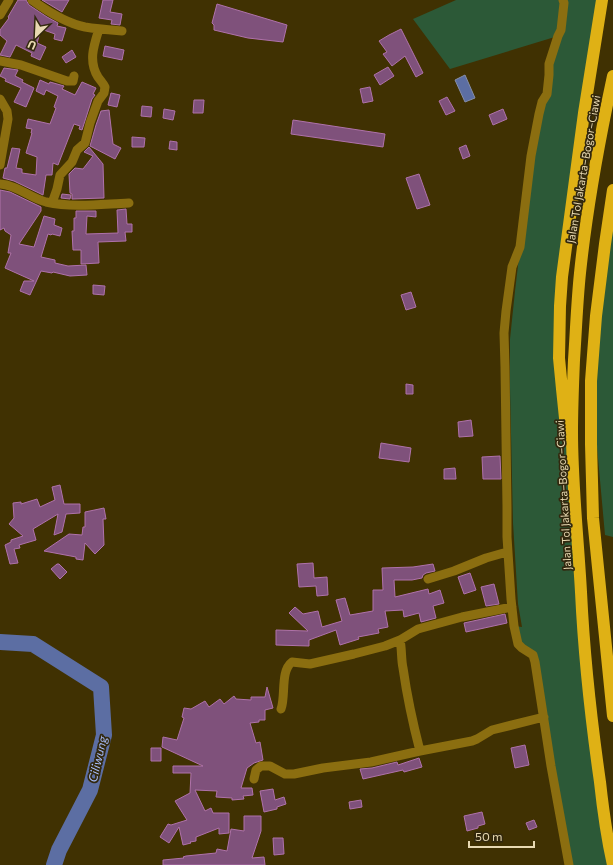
<svg xmlns="http://www.w3.org/2000/svg" width="613" height="865" viewBox="0 0 613 865" font-family="Commissioner,sans-serif">
	<rect width="100%" height="100%" fill="#403102"/>
	<path fill="#2c5937" d="M456,0H602L560,306L577,528L613,865H570L535,662L524,650L514,626L522,627L518,604L513,523L510,388V339L515,291L531,156L558,36L450,69L413,19Z
		M613,190V537L605,535L591,381Z"/>
	<path fill="#5c6ea3" stroke="#868ea8" d="M465,75L475,98L465,102L455,80Z"/>
	<g fill="none" stroke-linecap="round" stroke-linejoin="round">
		<path stroke="#5c6ea3" stroke-width="16" d="M0,642L33,644L101,687L104,735L90,790L59,850L54,865"/>
	</g>
	<path fill="#7f517b" stroke="#af72aa" d="M18,0H26L29,5L47,17L58,23L57,26L66,28L62,41L54,39L55,34L41,29L37,43L46,47L40,60L31,56L32,53L16,45L10,57L0,55L7,41L0,35V30L9,18L8,17Z
		M42,0H69L62,12Z
		M103,0H113L110,12L122,14L120,25L111,24L112,20L99,18Z
		M217,4L287,25L283,42L248,38L214,30V25L212,23Z
		M401,29L423,73L416,77L405,56L392,66L383,54L387,52L379,41L389,35Z
		M105,46L124,50L122,60L103,56Z
		M72,50L76,57L66,63L62,57Z
		M388,67L394,76L380,85L374,75Z
		M4,68L18,70L15,76L23,80L22,82L34,88L26,107L14,102L21,88L5,81L6,79L0,76Z
		M40,80L49,84L50,82L64,86L62,89L75,95L82,82L96,88L93,94L95,95L92,99L82,130L79,129L80,126L74,124L58,165L53,163L52,175H46L43,195L14,181L3,178L5,168H7L12,148L20,149L16,168L22,169V173L36,175L37,157L26,153L32,133H31L32,129L26,128L28,119L50,124L56,108L54,107L58,96L46,90L44,95L36,91Z
		M370,87L373,101L363,103L360,89Z
		M111,93L120,95L117,107L108,105Z
		M447,97L455,111L446,115L439,101Z
		M194,100H204L203,113H193Z
		M142,106L152,107L151,117L141,116Z
		M164,109L175,111L173,120L163,118Z
		M503,109L507,119L493,125L489,115Z
		M109,110L113,144L121,148L115,159L90,146L96,125L101,111Z
		M293,120L385,134L383,147L291,134Z
		M132,137L145,138L144,147H132Z
		M170,141L177,142V150L169,149Z
		M466,145L470,156L463,159L459,148Z
		M89,147L103,164L104,198L72,199V194L70,193L69,174L75,168L83,169L93,156L84,152Z
		M419,174L430,205L417,209L406,178Z
		M0,190L10,192L41,207V211L19,244L34,247L44,216L55,219L54,225L62,228L60,236L52,234L51,235L48,234L41,257L55,260V263L68,266L86,265L87,275L70,276L53,272L52,273L41,271L30,295L20,291L24,281H34L5,268L11,253H8L11,235L5,231L4,228L0,230Z
		M62,194L71,195L70,199L61,198Z
		M126,209L127,224H132V232H125L126,241L98,242L99,263L81,264V250H73L72,231H74V218H76V211H96V217L87,216L86,234L118,233L117,210Z
		M93,285L105,286L104,295L93,294Z
		M411,292L416,307L406,310L401,295Z
		M406,384L413,385V394H406Z
		M471,420L473,436L459,437L458,422Z
		M381,443L411,448L409,462L379,458Z
		M500,456L501,479H483L482,457Z
		M455,468L456,479H444V469Z
		M60,485L64,504H80V513L66,514L62,532L54,535L58,514L33,529L36,540L19,545L20,548L14,549L18,563L10,564L5,545L11,542V540L23,536L9,524L14,518L13,503L21,502V504L37,499L40,507L55,500L52,487Z
		M104,508L106,519H103L104,545L95,554L85,543L83,560L76,559V557L44,551L69,534L82,535L83,527H85V512Z
		M313,563L314,578L327,577L328,595L317,596L316,586L299,587L297,564Z
		M57,564H59L67,572L60,579L51,569Z
		M433,564L435,571L426,573L423,575L422,578L412,580H394L395,597L428,589L429,594L440,590L444,603L433,606L436,618L421,622L419,613L404,617L403,610L385,611L388,627L378,629L379,633L358,637L359,639L340,645L336,630L309,640V646L276,645V630L308,631L289,613L295,607L303,614L318,611L322,627L342,621L336,600L345,598L350,615L373,611V590H383L382,568L413,567Z
		M470,573L476,590L464,594L458,577Z
		M494,584L499,604L486,606L481,587Z
		M505,614L507,623L466,632L464,623Z
		M267,687L273,708L265,710V720H259V722L250,723L256,743L260,742L263,760L254,763L247,768L241,788H252L253,795L243,796L244,799L232,800V798L216,797L217,791L195,790L205,811L211,808L213,813H229V833L219,834V828L196,837V841L190,842L191,843L183,845L179,827L169,843L160,837L168,824L171,825L187,820L175,801L190,793L191,773H173V766H203L162,747L163,737L177,740L184,718L182,717L184,708L191,709L205,701L209,707L220,699L224,704L234,696L236,699L251,700V697H265Z
		M525,745L529,765L515,768L511,748Z
		M151,748H161V761H151Z
		M419,758L422,767L404,772L403,770L363,779L360,769L372,768L397,762L398,765Z
		M273,789L275,800L284,797L286,804L277,807V809L264,812L260,791Z
		M361,800L362,807L350,809L349,802Z
		M482,812L485,824L478,826V828L467,831L464,816Z
		M244,816H261V831L252,858L264,857L265,865H163V860L184,858L183,857L186,856L216,853L217,849L227,851L231,829L244,831Z
		M534,820L537,827L529,830L526,823Z
		M273,838H283L284,854L274,855Z"/>
	<g fill="none" stroke-linecap="round" stroke-linejoin="round">
		<path stroke="#8b6e10" stroke-width="9" d="M32,0C47,11 66,23 85,27C97,29 110,30 122,31
			M563,0L564,3L561,30L558,36L549,64V75L547,94L542,102L539,114L531,156L520,247L512,267L506,311L504,333L505,367L507,507V537L511,599L514,626L518,644L522,648L533,655L535,662L551,766L569,865
			M0,15L9,0
			M0,61L21,65L67,81H73L74,76
			M0,99L7,111L8,119L0,165
			M0,184C17,185 30,198 46,202C74,208 102,204 129,203
			M52,203L57,189L60,175L72,162L77,150L85,143L90,123L98,101L104,93L105,87C103,83 100,80 98,77C88,61 94,45 99,29
			M428,579L454,571L486,558L507,552
			M400,640C402,649 401,659 403,668C407,696 413,724 420,751
			M281,709C286,696 280,671 292,662L310,664L354,654L385,646L400,640L418,629L462,617L512,607
			M254,779L256,770L261,766H270L285,774H294L323,768L371,762L420,751L472,741L477,739L492,730L544,717"/>
		<path stroke="#dfb115" stroke-width="12" d="M613,190L605,244L596,316L591,381V444L593,518L613,716
			M566,428L562,389L559,358L560,306L562,277L584,113L602,0
			M613,865C607,838 603,810 600,782C591,719 584,655 581,592C578,538 572,485 572,432C572,408 573,384 574,360C576,331 577,302 580,273C587,206 599,141 613,76"/>
	</g>
	<g text-anchor="middle" dominant-baseline="central" stroke-width="3.5" stroke-linejoin="round" paint-order="stroke">
		<g font-size="11" fill="#e8d9b2" stroke="#32280e">
			<text transform="translate(583 169) rotate(-80)">Jalan Tol Jakarta–Bogor–Ciawi</text>
			<text transform="translate(563 495) rotate(-93)">Jalan Tol Jakarta–Bogor–Ciawi</text>
		</g>
		<g font-size="12" font-style="italic" fill="#a9bffe" stroke="#32280e">
			<text transform="translate(97 759) rotate(-77)">Ciliwung</text>
		</g>
	</g>
	<g transform="translate(36 36) rotate(204)" stroke="#32280e" stroke-width="3" paint-order="stroke">
	<path d="M0-3L7 15L0 10L-7 15Z" fill="#e8d9b2"/>
	<text y="-6" font-size="11" font-weight="bold" text-anchor="middle" fill="#e8d9b2">U</text>
	</g>
	<path d="M469 841v6h65v-6" fill="none" stroke="#e8d9b2" stroke-width="2"/>
	<text x="475" y="841" font-size="12" fill="#e8d9b2" stroke="#32280e" stroke-width="3" paint-order="stroke">50 m</text>
</svg>
